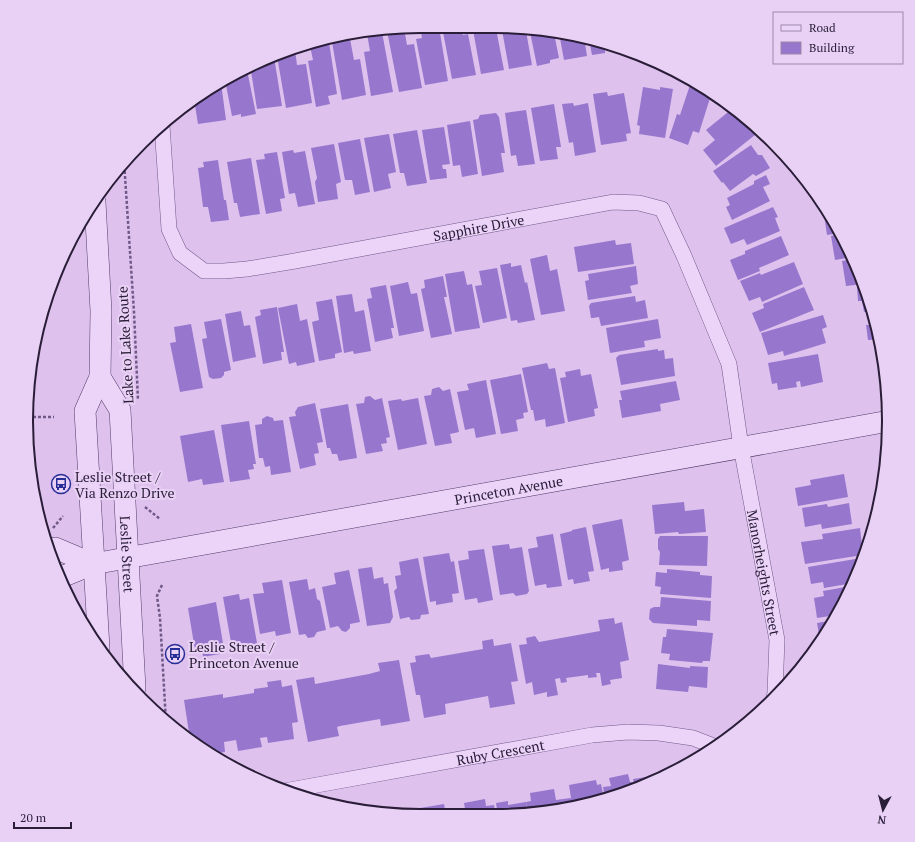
<svg xmlns="http://www.w3.org/2000/svg" width="915" height="842" viewBox="0 0 915 842" font-family="'PT Serif',serif">
	<rect width="100%" height="100%" fill="#dfc1ee"/>
	<path fill="#9677cd" d="M420,26L439,27L448,81L425,85L416,39L422,38Z
		M442,27L461,28L463,35L468,34L476,75L452,79Z
		M404,28L407,45L414,44L422,88L399,92L387,31Z
		M477,29L500,30V32L497,34L504,70L481,74L473,30Z
		M502,30L526,31L532,65L509,69Z
		M382,32L393,92L371,96L364,52L370,51L367,34Z
		M530,32L554,33L559,58L550,60V63L537,66Z
		M559,33L571,34L584,37L587,56L564,60Z
		M350,39L354,60L360,59L366,95L342,100L332,42Z
		M589,39L613,46V49L605,50V53L592,55Z
		M329,42L337,94L328,96L330,104L316,107L308,61L313,60L310,46Z
		M295,50L297,65L306,64L312,103L286,108L277,56Z
		M274,57L282,106L257,109L251,71L257,70L256,63Z
		M241,70V72L247,70L256,114L241,117V114L232,116L225,80Z
		M221,83L226,120L198,124L194,99L197,98V97Z
		M690,85L704,89L703,92L711,95L699,133L693,131L688,145L669,138L677,114L680,115Z
		M643,87L660,90V87L673,89L665,138L639,134L640,126L637,125Z
		M607,92L608,96L624,93L631,133L626,134L627,141L601,145L593,94Z
		M573,103L574,106L588,103L596,152L575,156L573,142L569,143L562,104Z
		M554,104L561,147H556L558,159L540,161L531,108Z
		M733,108L760,131L716,166L703,150L715,140L706,130Z
		M526,110L535,164L518,166L516,155L511,156L505,113Z
		M496,113L499,117L505,153H501L504,172L482,176L473,120L478,119L480,115Z
		M470,121L478,174L462,177L460,165L453,166L447,125Z
		M444,127L450,164L442,165L443,169H446L447,178L430,180L422,130Z
		M417,130L427,183L407,186L404,173H400L393,134Z
		M389,134L396,172L388,174L391,188L374,192L364,138Z
		M360,139L370,192L355,195L352,180H345L338,143Z
		M334,144L341,182L336,184L338,199L318,202L315,182L317,178L311,148Z
		M751,145L758,155H762L770,168L756,176L753,174L730,191L723,182L722,183L713,171Z
		M293,150L294,153L305,151L315,204L298,207L295,193L289,194L282,152Z
		M277,152L285,198L280,199L282,211L266,214L256,160L265,159L264,154Z
		M251,158L260,214L240,217L237,203H234L227,162Z
		M218,160L224,200H226L229,220L211,222L208,207H203L198,168L204,167L203,162Z
		M766,175L770,184L763,187L770,201L732,220L726,207L730,205L727,198L754,184V181Z
		M773,207L778,217L775,218L780,231L747,245L744,239L731,244L724,228Z
		M823,208H826L839,233L827,235Z
		M840,234L852,257L835,260L831,236Z
		M781,236L789,255L759,268L760,271L738,280L730,260L745,254V251Z
		M615,240L616,245L631,243L634,264L578,272L574,247Z
		M547,255L550,271L557,269L565,311L541,315L530,259Z
		M853,259L859,270L863,284L846,286L842,261Z
		M794,262L803,284L762,302L760,297L749,301L740,281L760,273L761,275Z
		M511,263V267L521,265L525,283L527,282L535,320L518,323L517,320L511,321L500,265Z
		M636,266L638,284L630,286L632,293L588,300L585,281L589,280L588,274Z
		M497,268L507,318L483,323L475,286L482,285L479,271Z
		M464,271L467,285L472,284L480,328L455,332L445,274Z
		M443,276L447,297H444L452,334L431,338L421,289L425,288L424,280Z
		M408,282L411,294L417,293L424,331L399,336L390,286Z
		M386,285L394,328H391L393,338L375,342L367,299L372,298L370,288Z
		M804,287L814,310L760,332L752,313L764,308L763,304Z
		M857,287H864L871,311L864,312L862,301H858Z
		M352,294L355,312L364,310L371,351L354,354L353,351L344,353L336,296Z
		M635,296L636,302L645,300L648,318L601,326L599,317L593,318H591L589,306L591,303Z
		M332,299L342,352L335,354V358L319,361L312,322L319,320L316,302Z
		M297,304L300,321L307,319L315,362L297,366L296,362L289,364L278,308Z
		M277,307L284,352H281L282,360L263,364L255,317L261,315L260,310Z
		M241,311L244,326L250,325L256,357L233,362L225,314Z
		M872,314L880,339L868,340L866,325H870L868,315Z
		M823,315L827,327L822,329L826,343L784,356L783,351L768,355L761,333Z
		M221,319L231,370L224,372V375L221,378L213,379L209,377L202,339L207,338L204,322Z
		M658,319L661,338L644,341L645,347L610,353L606,328Z
		M191,324L203,388L180,392L170,343L176,342L174,327Z
		M876,342H881L884,368L879,369Z
		M658,349V351L664,350L665,359L673,358L675,376L621,385L616,358L619,355Z
		M818,354L823,382L801,387L800,381L796,382L797,387L778,390L777,383L772,384L768,363Z
		M547,363L549,369L555,368L565,423L546,427L545,419L535,421L533,410H531L522,368Z
		M580,369L581,376L591,374L598,408L594,409L595,416L568,422L560,378L566,377L565,372Z
		M521,374L528,412L523,413L524,418L516,420L518,431L501,434L490,380Z
		M486,380L496,434L476,438L474,428L465,430L457,392L469,390L467,384Z
		M676,381L680,400L660,404L661,411L622,418L619,400H622L620,391Z
		M439,387L443,391L450,389L459,432L450,434L452,443L435,446L424,396L431,395L432,389Z
		M370,396L375,400L382,398L390,437L386,438L387,443L381,444L383,451L366,454L356,404L364,403L365,397Z
		M418,398L427,444L398,450L388,401L401,399L402,401Z
		M315,403L323,442L317,443L319,453L314,454L316,465L300,469L289,417L296,416L295,412L298,407Z
		M348,404L357,458L339,461L337,454H332L330,448H327L320,409Z
		M267,416L273,418L274,421L283,420L291,472L271,475L270,466L265,467L263,458H259L255,425L262,424V419Z
		M249,421L256,464H253L254,469L248,470L250,479L230,482L221,425Z
		M214,430L224,482L203,485L202,479L188,482L180,436Z
		M844,474L848,497L798,506L795,488L811,485L810,480Z
		M883,483L881,498L879,506L877,492L881,491L880,484Z
		M684,502L685,511L704,509L706,532L679,534L678,532L655,534L652,505Z
		M849,503L852,524L822,529L821,524L805,527L802,508L827,504L828,507Z
		M622,519L629,560L622,562L623,570L609,572V568L601,570L592,525Z
		M586,527L594,571L588,572L590,581L574,584L573,579L568,580L560,534L572,531V530Z
		M860,528L863,555L805,564L801,542L823,539L822,534Z
		M553,534L562,586L547,588L546,584L535,586L528,549L538,547L536,537Z
		M660,536H708L707,566L659,565L660,552L658,549V539Z
		M509,544L510,549L522,547L529,591L527,594L516,596L513,593L500,595L492,546Z
		M484,549L493,600L478,603L477,598L465,600L458,561L469,559L468,551Z
		M449,553L451,562L454,561L459,593L452,594L453,602L436,605V601L430,602L423,557Z
		M418,558L429,614L421,615L420,619L411,620L409,617L400,619L394,591L397,588L395,576L401,575L399,562Z
		M861,558L862,563L859,572L853,583L824,588L823,582L811,584L808,567Z
		M372,567L374,579L383,577L384,584L388,583L393,617L390,623L367,626L358,569Z
		M667,569L700,572V575L712,576L711,598L660,594L661,587L655,586L656,572L667,573Z
		M349,570L360,622L350,624V628L346,632L342,631L338,626L330,628L322,587L336,584L334,573Z
		M307,579L309,590L315,588L317,599L320,601L326,630L317,632L314,637L308,638L305,634L299,635L289,582Z
		M282,580L291,633L276,636L275,631L260,634L253,594L264,593L262,583Z
		M851,586L836,615L817,618L814,598L824,596L823,591Z
		M239,594L240,600L249,598L257,643L255,646L246,648L244,646L232,648L223,597Z
		M661,597L711,601L710,621L697,620V626L653,623L649,619L650,609L654,607H660Z
		M216,602L224,649L219,650L220,654L203,657L202,649L195,650L188,608Z
		M614,618L615,624L622,622L629,660L620,662L622,678L610,680L611,684L602,686L600,673H596L597,677L588,678V675L566,678L567,682L561,683L560,678L555,679L558,695L547,697V692L534,695L532,682L526,684L519,645L527,644L526,638L535,636L539,642L600,631L598,620Z
		M834,620L823,640L820,641L817,623Z
		M667,629L713,633L710,661H703L702,663L669,660L670,654L661,653L663,637H666Z
		M493,639L494,646L511,643L518,681L511,682L515,704L490,708L488,696L445,704L446,714L424,718L420,695H416L410,663L416,662L415,656L429,654L431,658L483,649L482,641Z
		M399,660L410,721L381,726L380,719L340,726L337,727L339,736L308,742L296,680L314,677L315,684L369,674L380,671L378,663Z
		M658,664L690,668V666L708,667L707,688L689,686L688,692L656,689Z
		M281,680L282,687L292,685L298,722L292,723L294,739L268,743L267,737L260,738L262,747L238,751L236,740L224,742L225,752L211,754L198,745L197,738L190,739L184,700L223,694V698L254,693V689L268,687L267,682Z
		M628,774L630,782H632L634,789L605,798L603,787L611,786L609,778Z
		M647,777V780L660,778L645,786L635,789L633,779Z
		M596,780L597,785L601,784L604,798L571,808L565,809L563,799L571,798L569,785Z
		M554,789L556,800L563,799L564,809L528,813L526,802L531,801L530,793Z
		M485,799L486,806L494,805L496,816L466,815L464,803Z
		M508,801V805L526,802L527,813L498,816L496,803Z
		M444,804L446,815L421,814L420,808Z"/>
	<g fill="none" stroke-linecap="round" stroke-linejoin="round">
		<g stroke="#6f5988" stroke-width="16">
			<g id="street">
				<path id="s1" d="M162,125L169,229L180,253L204,271H224L247,269L295,261L613,202L639,203L662,209L684,256L729,364L741,447L777,640L775,692L774,699"/>
				<path id="s2" d="M284,791L592,735L628,732L659,733L693,738L716,747"/>
			</g>
		</g>
		<g stroke="#513c69" stroke-width="22">
			<g id="secondary">
				<path d="M95,202L101,311L100,377L85,411L99,648"/>
				<path id="s3" d="M100,377L120,410L135,688"/>
				<path d="M49,549L55,548L93,564"/>
				<path id="s4" d="M59,578L93,564L889,421"/>
			</g>
		</g>
		<path stroke="#6f5988" stroke-width="2.5" stroke-dasharray="3 2" stroke-linecap="butt" d="M124,161L134,312L138,400
			M28,417H54
			M145,507L160,519
			M42,526L48,528
			M53,528L63,516
			M162,585L157,596L160,618L166,722"/>
		<use href="#street" stroke="#ecd4f9" stroke-width="15"/>
		<use href="#secondary" stroke="#ecd4f9" stroke-width="21"/>
	</g>
	<defs>
		<g id="bus-ring" transform="scale(1)"><circle r="9.5" fill="#e9d1f5" stroke="#282e97" stroke-width="1.5"/><path d="M-5-6H5V4H4V6H2V4H-2V6H-4V4H-5ZM-3.5-4V0h7V-4ZM-3.5 1.2v1.5H-2V1.2ZM2 1.2v1.5H3.5V1.2Z" fill="#282e97"/></g>
	</defs>
	<g fill-rule="evenodd">
		<use href="#bus-ring" x="61" y="484"/>
		<use href="#bus-ring" x="175" y="654"/>
	</g>
	<g text-anchor="middle" dominant-baseline="central" stroke-width="4" stroke-linejoin="round" paint-order="stroke">
		<g font-size="14" fill="#291d37" stroke="#e9d1f5">
			<text stroke="none"><textPath href="#s1" startOffset="439">Sapphire Drive</textPath></text>
			<text transform="translate(125 345) rotate(-93)">Lake to Lake Route</text>
			<text stroke="none"><textPath href="#s4" startOffset="459">Princeton Avenue</textPath></text>
			<text stroke="none"><textPath href="#s3" startOffset="183">Leslie Street</textPath></text>
			<text stroke="none"><textPath href="#s1" startOffset="1006">Manorheights Street</textPath></text>
			<text stroke="none"><textPath href="#s2" startOffset="220">Ruby Crescent</textPath></text>
		</g>
		<g font-size="14" fill="#291d37" stroke="#e9d1f5" text-anchor="start">
			<text x="75" y="476">Leslie Street /<tspan x="75" dy="16">Via Renzo Drive</tspan></text>
			<text x="189" y="646">Leslie Street /<tspan x="189" dy="16">Princeton Avenue</tspan></text>
		</g>
	</g>
	<path d="M0 0H915V842H0ZM421 33H494A388 388 0 0 1 882 421V421A388 388 0 0 1 494 809H421A388 388 0 0 1 33 421V421A388 388 0 0 1 421 33Z" fill="#e9d1f5" fill-rule="evenodd"/>
	<path fill="none" stroke="#291d37" stroke-width="2" d="M421 33H494A388 388 0 0 1 882 421V421A388 388 0 0 1 494 809H421A388 388 0 0 1 33 421V421A388 388 0 0 1 421 33Z"/>
	<rect x="773" y="12" width="130" height="52" fill="#e9d1f5" stroke="#9c89a9"/>
	<rect x="781" y="25" width="20" height="6" fill="#ecd4f9" stroke="#9c89a9"/>
	<text x="809" y="32" font-size="12" fill="#291d37">Road</text>
	<rect x="781" y="42" width="20" height="12" fill="#9677cd" stroke="#9c89a9"/>
	<text x="809" y="52" font-size="12" fill="#291d37">Building</text>
	<g transform="translate(883 810) rotate(187)" stroke="#e9d1f5" stroke-width="3" paint-order="stroke">
	<path d="M0-3L7 15L0 10L-7 15Z" fill="#291d37"/>
	<text y="-6" font-size="11" font-weight="bold" text-anchor="middle" fill="#291d37">N</text>
	</g>
	<path d="M14 822v6h57v-6" fill="none" stroke="#291d37" stroke-width="2"/>
	<text x="20" y="822" font-size="12" fill="#291d37" stroke="#e9d1f5" stroke-width="3" paint-order="stroke">20 m</text>
</svg>
